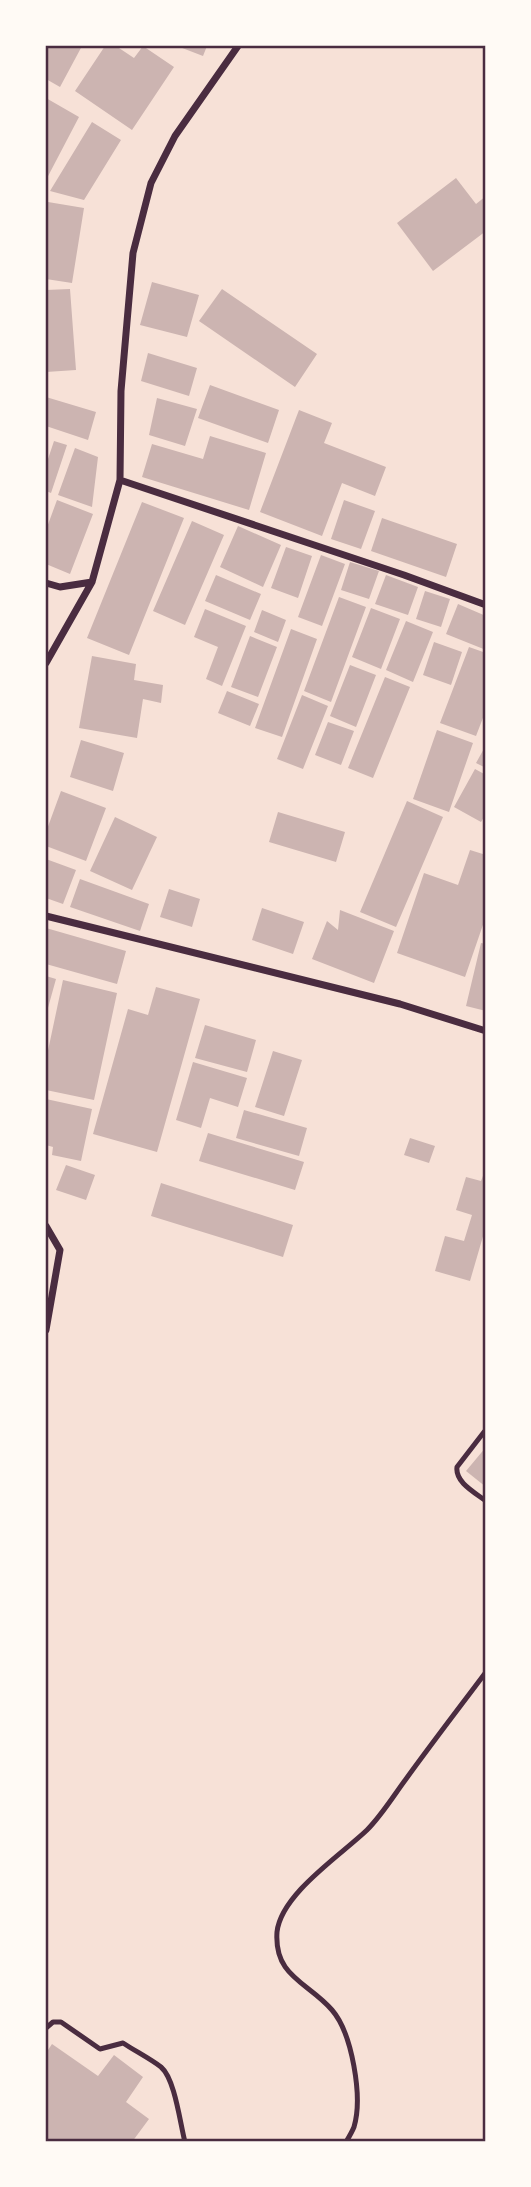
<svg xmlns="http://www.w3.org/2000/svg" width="531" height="2187" viewBox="0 0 531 2187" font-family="'IBM Plex Serif',serif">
	<rect width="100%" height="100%" fill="#f7e1d7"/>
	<path fill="#ccb4b1" d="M46,46H82L60,87L46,79Z
		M105,46H116L134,58L143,46L174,67L132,130L75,91Z
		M177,46H207L203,56Z
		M46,98L79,117L46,180Z
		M92,122L121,140L84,200L50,191Z
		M456,178L476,204L486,196V231L433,271L397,223Z
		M48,202L84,208L72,283L46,279V217Z
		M152,282L199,295L187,337L140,325Z
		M70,289L76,370L46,372V290Z
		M222,289L317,354L295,387L199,321Z
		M148,353L197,368L189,396L141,381Z
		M210,385L279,410L268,443L198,418Z
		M46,397L96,412L88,440L46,426Z
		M157,398L197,409L185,446L149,435Z
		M299,410L332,423L324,443L386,467L375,496L342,483L322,536L260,512Z
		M210,436L266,453L249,510L142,477L152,444L203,459Z
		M54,441L67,445L51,493L46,491V465Z
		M75,448L98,457L92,507L58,495Z
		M57,500L93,514L70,574L46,564V530Z
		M344,500L375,511L361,549L331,539Z
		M142,502L184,518L129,655L87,638Z
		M382,518L457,544L446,577L371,551Z
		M192,521L224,535L185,625L153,611Z
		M238,526L281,545L263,587L220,567Z
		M286,547L312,556L298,598L271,588Z
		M321,555L345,564L322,626L298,617Z
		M350,562L379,571L369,599L341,590Z
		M216,575L261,594L250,620L205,601Z
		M386,575L418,587L408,615L375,604Z
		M425,591L450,599L441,627L416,619Z
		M339,597L366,607L331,702L304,691Z
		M458,604L486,616V650L446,634Z
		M371,608L400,619L381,669L352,657Z
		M205,609L246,626L222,686L206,679L218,647L194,637Z
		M262,610L286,620L278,642L254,632Z
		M406,621L433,632L413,682L386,670Z
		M291,629L317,639L282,737L255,728Z
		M250,636L277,647L258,697L231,687Z
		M434,642L462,652L451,685L423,675Z
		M469,647L486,653V710L476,736L440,723Z
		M92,656L136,664L134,680L163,685L161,703L143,699L137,738L79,728Z
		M350,665L376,675L356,727L330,716Z
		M385,677L410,687L373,778L348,768Z
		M227,691L259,704L250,726L218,713Z
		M302,695L328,706L303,769L277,759Z
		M328,722L354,731L341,765L315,755Z
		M437,730L473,743L449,812L413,799Z
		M81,740L124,753L113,791L70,777Z
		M486,745V768L476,763Z
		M475,769L486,775V814L481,822L454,807Z
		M61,791L106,808L86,861L46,846V832Z
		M407,801L443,817L396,927L360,912Z
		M278,812L345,832L336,862L269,842Z
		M115,817L157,837L132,890L90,871Z
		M470,850L486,855V916L465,977L397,953L424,873L458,885Z
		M46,859L76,870L63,904L46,898Z
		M80,879L149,904L140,931L70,907Z
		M169,889L200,899L192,927L160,917Z
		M262,908L304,922L293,954L252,940Z
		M340,910L394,931L374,983L312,959L327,921L338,930Z
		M46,928L126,951L117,984L46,964Z
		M481,943L486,944V1011L466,1006Z
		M46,976L56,979L46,1015Z
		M63,980L117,993L94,1100L46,1090V1060Z
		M156,987L200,999L157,1152L93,1134L128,1009L148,1015Z
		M205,1025L256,1040L247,1072L195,1058Z
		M273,1051L302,1060L284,1116L255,1107Z
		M193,1062L247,1078L238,1107L210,1098L201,1128L176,1120Z
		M46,1099L92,1109L81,1161L52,1155L53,1147L46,1145Z
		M244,1110L307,1128L299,1156L236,1138Z
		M208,1133L304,1162L295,1190L199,1161Z
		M410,1138L435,1146L429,1163L404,1155Z
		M66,1165L95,1175L86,1200L56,1190Z
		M486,1168V1226L470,1281L435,1271L445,1236L464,1241L472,1215L456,1210L466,1177L481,1181Z
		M161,1183L293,1225L283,1257L151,1216Z
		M486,1447V1487L466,1471Z
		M52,2044L98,2076L114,2055L143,2077L126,2102L149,2119L132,2142H46V2053Z"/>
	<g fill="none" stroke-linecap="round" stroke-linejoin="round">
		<path stroke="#4a2c40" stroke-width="5" d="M484,1432L457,1467C455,1482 474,1492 486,1501
			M46,2028L53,2022H61L100,2049L123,2043C135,2051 149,2058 161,2067C175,2079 180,2123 185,2142
			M346,2142C349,2137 352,2132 354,2127C363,2097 352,2033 332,2010C308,1982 274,1977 277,1932C281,1894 341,1855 367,1830C382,1815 394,1795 406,1779C432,1743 459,1708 486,1672"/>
		<path stroke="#4a2c40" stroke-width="7" d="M120,480L404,575L486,605
			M46,583L60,587L92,582L120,480L121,391L133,253L151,183L175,136L238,46
			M46,663L92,582
			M46,916L400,1004L486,1031
			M46,1226L60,1250L46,1330"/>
	</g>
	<rect width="531" height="2187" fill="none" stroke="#fffaf5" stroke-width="94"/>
	<rect x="47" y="47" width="437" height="2093" fill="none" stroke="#4a2c40" stroke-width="2.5"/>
</svg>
